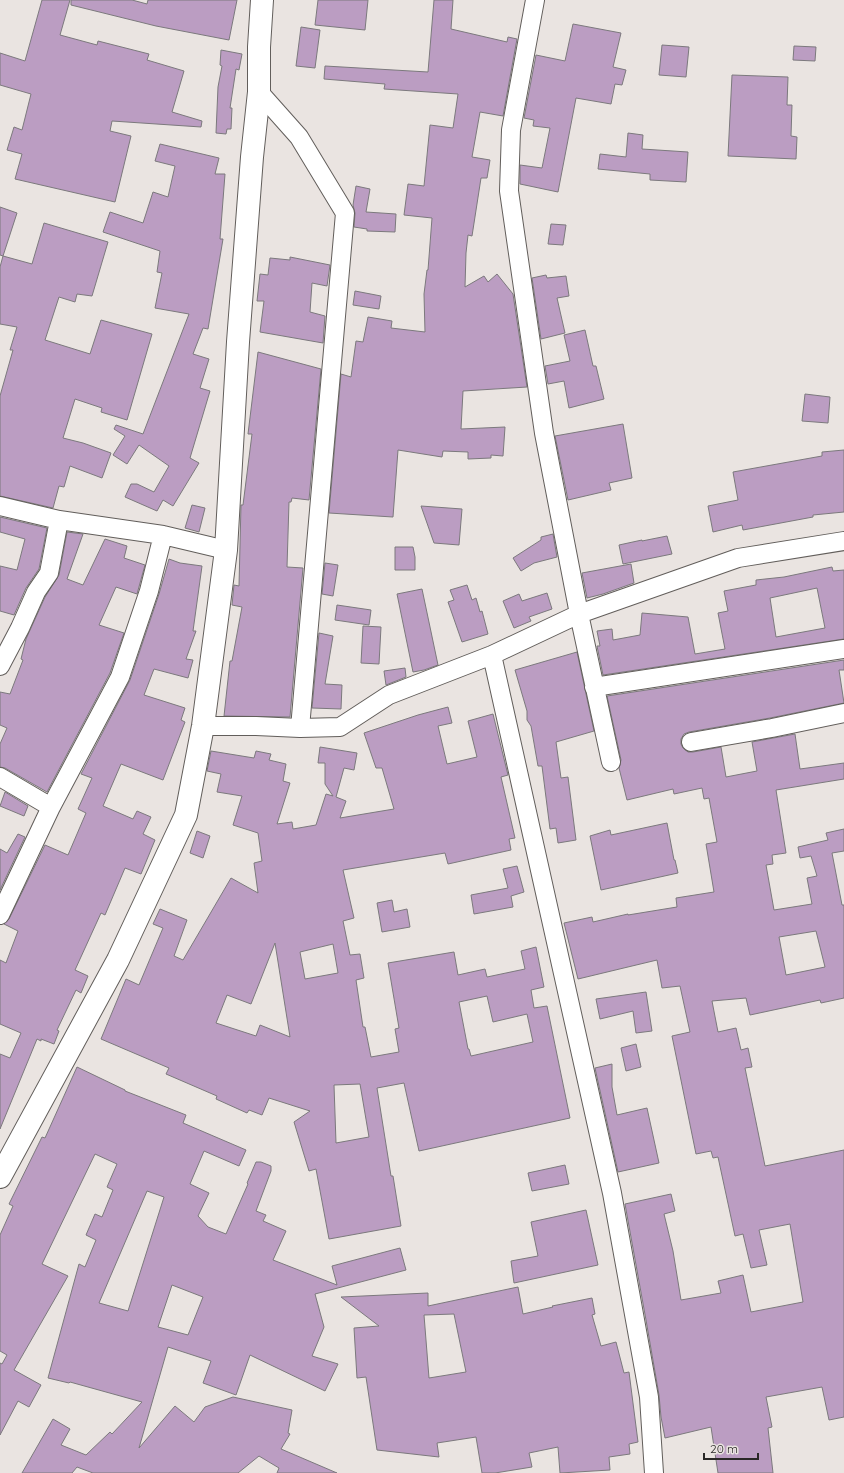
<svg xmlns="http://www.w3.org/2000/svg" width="844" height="1473" viewBox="0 0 844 1473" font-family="Quicksand,sans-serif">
	<rect width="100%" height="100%" fill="#eae4e1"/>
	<path fill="#bb9dc2" stroke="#7c797d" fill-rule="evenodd" d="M42,0H70L60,35L97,45L98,41L149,54L147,60L184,71L172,112L202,121L201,127L112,121L110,131L131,136L115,202L15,179L22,154L7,150L14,127L22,130L31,94L0,85V53L25,61Z
		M71,0H132L147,4L148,0H237L229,40L156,26L71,5Z
		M318,0H368L365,30L315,25Z
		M434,0H453L451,29L507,42L508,37L517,39L503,116L480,112L472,157L490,160L487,178H481L472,236L468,235L466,253L465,287L484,276L488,282L497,274L513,294L527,387L463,391L461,429L505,427L503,456L491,455V458L468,459V452L443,451L442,457L398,450L393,517L329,513L341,374L351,377L356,341L363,342L368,317L392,321L391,328L425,332L424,294L427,270H428L432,218L404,215L408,184L424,186L430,125L453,128L458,94L384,89L385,84L324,79L325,66L428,72Z
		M573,24L621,33L613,67L626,70L622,85L615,84L611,104L576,98L558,192L520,184V165L542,168L550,128L533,126L534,120L524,118L536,55L565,61Z
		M301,27L320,30L315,68L296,66Z
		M662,45L689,47L686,77L659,75Z
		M794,46L816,47L815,61L793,60Z
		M221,50L242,54L239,70L236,69L230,108H232L231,129H227L226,134L216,133L218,87L222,66L220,65Z
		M732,75L788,77L787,105H792L791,136L797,137L796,159L728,156Z
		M628,133L643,135L642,149L688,152L686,182L650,180V174L598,169L600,154L626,157Z
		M160,144L219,158L215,174H225L220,239H223L208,329L203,328L193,354L209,359L200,388L210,391L190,458L199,463L173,506L163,500L157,511L125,497L131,484H137L154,492L169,466L139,445L127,464L113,455L125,436L114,429L116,425L143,434L189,314L155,308L162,273L157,272L160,251L103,232L110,212L143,223L153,192L168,197L175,166L155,161Z
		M356,186L370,189L366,212L396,214L395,232L367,231V229L354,227L355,213L353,205Z
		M0,207L17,213L3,256L0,255Z
		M44,223L108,242L92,296L77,294L75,302L59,297L45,340L90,354L101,320L152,334L127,420L101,412L102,408L75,399L63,438L83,443L111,453L102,478L70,466L64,487L59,486L53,508L0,496V396L13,350H10L17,327L0,324V267L3,256L32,264Z
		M551,224L566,225L563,245L548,244Z
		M290,257L330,265L327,286L312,283L310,312L325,316L323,343L260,332L264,301H257L260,274L268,275L270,258L290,260Z
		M546,275L547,278L566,276L569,296L557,298L565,333L541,339L532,278Z
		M355,291L381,296L379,309L353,305Z
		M585,330L593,366H596L604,399L569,408L564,381L548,384L545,366L570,361L564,335Z
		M258,352L321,369L309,500L292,498L291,502H289L287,567L303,568L290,717L224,716L230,661H232L242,607L232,605L234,585L239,586L241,505H243L252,434H248Z
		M805,394L830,397L828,423L802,421Z
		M623,424L632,478L609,483L611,490L568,500L555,436Z
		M844,450V512L813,515V517L743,530L742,525L713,532L708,506L738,500L733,472L822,456V452Z
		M192,505L205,508L199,532L185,528Z
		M421,506L462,509L459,545L434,543Z
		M0,517L47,528L39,569L26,588L14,615L0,611V566L17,570L25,539L0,532Z
		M67,532L83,534L67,579L83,585L105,539L127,546L124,558L145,565L137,594L116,587L99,625L124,633L110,673L47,792L5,768L0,767V744L7,728L0,725V692L10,694L23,660L21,659L26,639L45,597L59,575Z
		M553,534L557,557L534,563L521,571L513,558L541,540V537Z
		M667,536L672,554L623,564L619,545L642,540V541Z
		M395,547H413L415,557V570H395Z
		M169,559L180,563L202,566L193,631H196L186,659L193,660L188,678L154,669L144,695L185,708L181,720L185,722L163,780L121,764L103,806L133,819L137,811L151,817L143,834L155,840L141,874L125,868L105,915L101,913L75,970L88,976L81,993L76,990L57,1030L59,1031L54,1044L41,1039V1041L37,1039L0,1129V1054L10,1058L21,1033L0,1024V960L6,963L18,931L4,924L9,919L45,845L68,855L86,813L78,809L92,778L81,774L130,680L159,594Z
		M325,563L338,565L333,596L322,594Z
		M631,564L634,583L603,594L587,598L582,573Z
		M832,567L833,571L844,570V639L603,675L597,646H600L597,631L612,629L613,640L640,635L642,613L688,617L695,654L725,649L718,613L728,611L724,591L756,585V580L784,577ZM817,588L825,628L776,637L770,598Z
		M467,585L472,600L476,598L480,612L482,611L488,634L462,642L448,602L454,600L450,590Z
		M422,589L438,665L424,670L413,672L397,594Z
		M547,593L552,609L529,617L531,621L514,628L503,601L519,594L522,601Z
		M337,605L371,610L369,625L335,620Z
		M363,626L381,627L379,664L361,663Z
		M319,633L333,636L325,684L342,685L341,709L312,708Z
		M577,652L594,731L556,742L561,778L568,777L576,840L558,843L556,828L550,829L542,766H538L531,726L527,720V711L515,670Z
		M844,660V670H839L844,703L770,718L689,732L684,734L681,739V744L683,748L688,752H693L721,747L726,777L757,771L752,742L795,734L800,769L844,763V779L776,790L786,853L772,855L773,864L766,865L774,910L812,904L807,878L817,876L811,856L800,858L798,847L828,840L826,833L844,829V851L832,853L842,905H844V998L821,1003L820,1000L750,1015L746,998L712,1001L718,1032L736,1028L741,1050L748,1048L752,1067L745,1068L765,1166L844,1150V1417L829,1420L822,1387L766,1397L772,1427L768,1428L773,1473H718L711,1427L665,1438L661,1417L659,1395L646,1320L625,1204L671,1194L675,1211L664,1214L673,1251L681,1300L721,1293L718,1281L743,1275L751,1312L803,1302L790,1224L759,1230L767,1265L751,1268L743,1234L735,1236L718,1157L713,1158L711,1151L696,1154L672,1036L690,1032L680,986L662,988L657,960L578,979L564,923L592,917L593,922L628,914V915L677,907L676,898L714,892L706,844L717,842L709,798L704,799L702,788L674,794L673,789L627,800L619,768L621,760L607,696ZM816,931L825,967L786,975L779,937Z
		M405,668L406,677L386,685L384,671Z
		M448,707L452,723L438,726L447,764L477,757L468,721L493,714L508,775L501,777L515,838L509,839L511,850L448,864L445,853L343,870L354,918L343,921L350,955L360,954L364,978L356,980L363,1027H365L371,1057L399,1052L395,1029L399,1028L388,963L454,952L458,975L485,969L487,977L525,969L521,951L536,947L544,987L531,990L534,1008L547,1006L570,1118L419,1151L404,1083L377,1088L391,1176H393L401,1226L329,1239L316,1169L309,1171L294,1122L310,1111L269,1098L262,1115L249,1110L247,1113L216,1099L217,1096L166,1074L169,1068L101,1039L126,979L139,985L163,928L153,924L160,909L187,920L174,956L183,960L231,878L258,893L254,863L262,861L258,833L233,825L242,796L217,792L221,774L207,771L211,751L254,758L256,751L271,754L269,760L286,764L283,781L290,783L277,824L292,822L293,829L316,825L326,794L333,796L325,784V763H318L320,747L357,753L354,770L344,768L336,797L346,801L340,818L394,809L382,768H376L364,733L418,715ZM275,943L290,1037L260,1025L256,1036L216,1023L227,995L251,1004ZM333,944L338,973L305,979L300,952ZM487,996L493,1022L527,1014L533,1042L471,1056L469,1049H468L459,1002ZM360,1084L369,1137L336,1143L334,1085Z
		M5,792L28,806L24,816L0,806Z
		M667,823L674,860H675L678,873L601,890L590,836L610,830L611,835Z
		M197,831L210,836L203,858L190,853Z
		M18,834L25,837L0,890V849L7,853Z
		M517,866L524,892L511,896L513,907L474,914L471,895L508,888L503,869Z
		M392,900L394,912L407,909L410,927L382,932L377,903Z
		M646,992L652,1031L636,1033L633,1011L600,1019L596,999Z
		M636,1044L641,1067L626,1071L621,1048Z
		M612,1064V1087L617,1115L647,1108L659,1163L618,1172L595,1068Z
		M77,1067L125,1090V1091L186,1115L183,1123L246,1150L239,1166L204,1151L190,1184L209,1193L198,1216L208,1227L226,1234L248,1184L247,1183L256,1162H261L271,1166V1171L256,1211L266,1215L263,1221L286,1231L273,1260L337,1285L332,1266L400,1248L406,1270L315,1294L324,1327L312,1356L338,1364L325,1391L250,1355L236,1395L203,1383L211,1361L168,1347L139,1448L175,1406L194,1422L205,1407L233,1397L292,1410L288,1433L290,1434L281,1449L337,1473H277L279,1468L259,1456L238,1473H93L77,1467L72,1473H22L53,1419L70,1429L61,1445L86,1455L110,1432L112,1434L142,1402L70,1382L69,1383L48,1378L79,1264L85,1267L96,1240L86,1235L95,1214L102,1217L113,1190L107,1187L117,1164L95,1154L42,1264L68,1276L14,1370L41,1385L29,1407L18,1401L0,1435V1363L2,1364L7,1355L0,1351V1235L13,1206L9,1204L42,1137L45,1138ZM147,1191L164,1197L128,1311L99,1303ZM172,1285L203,1297L188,1335L158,1327Z
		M565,1165L569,1184L532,1191L528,1173Z
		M586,1210L598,1265L514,1283L511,1261L538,1256L531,1222Z
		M518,1287L523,1314L553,1307L552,1306L592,1298L595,1314L592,1315L601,1346L616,1342L624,1373L629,1372L638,1442L629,1444L630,1454L609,1457L610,1470L560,1473L558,1447L529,1453L532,1467L495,1473H482L476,1437L437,1443L439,1457L377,1450L366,1377L357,1378L354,1328L379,1326L341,1297L428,1293V1306ZM454,1314L466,1372L429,1378L424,1315Z"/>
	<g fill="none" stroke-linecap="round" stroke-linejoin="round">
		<g stroke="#625e5b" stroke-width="20">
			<path id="street" d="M535,0L511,130L509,191L544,433L579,614L611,762
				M259,92L299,137L345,213L300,728
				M0,506L59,520L163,535L226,550
				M492,655L612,1193L649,1397L654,1473
				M0,666L20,628L36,592L49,573L59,520
				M594,687L844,649
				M203,726H256L300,728L340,727L389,695L492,655L579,614L738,558L844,541
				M691,742L772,728L844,713
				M0,777L51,807
				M0,915L51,807L120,677L149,591L163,535"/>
		</g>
		<g stroke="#625e5b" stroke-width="24">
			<path id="secondary" d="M0,1177L118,960L186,815L203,726L226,550L238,342L252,157L259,92V47L262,0"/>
		</g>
		<use href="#street" stroke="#fff" stroke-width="18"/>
		<use href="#secondary" stroke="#fff" stroke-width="22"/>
	</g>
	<path d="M704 1453v6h54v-6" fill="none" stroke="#2a2827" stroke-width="2"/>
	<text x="710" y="1453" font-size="12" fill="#2a2827" stroke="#eae4e1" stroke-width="3" paint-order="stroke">20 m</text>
</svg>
